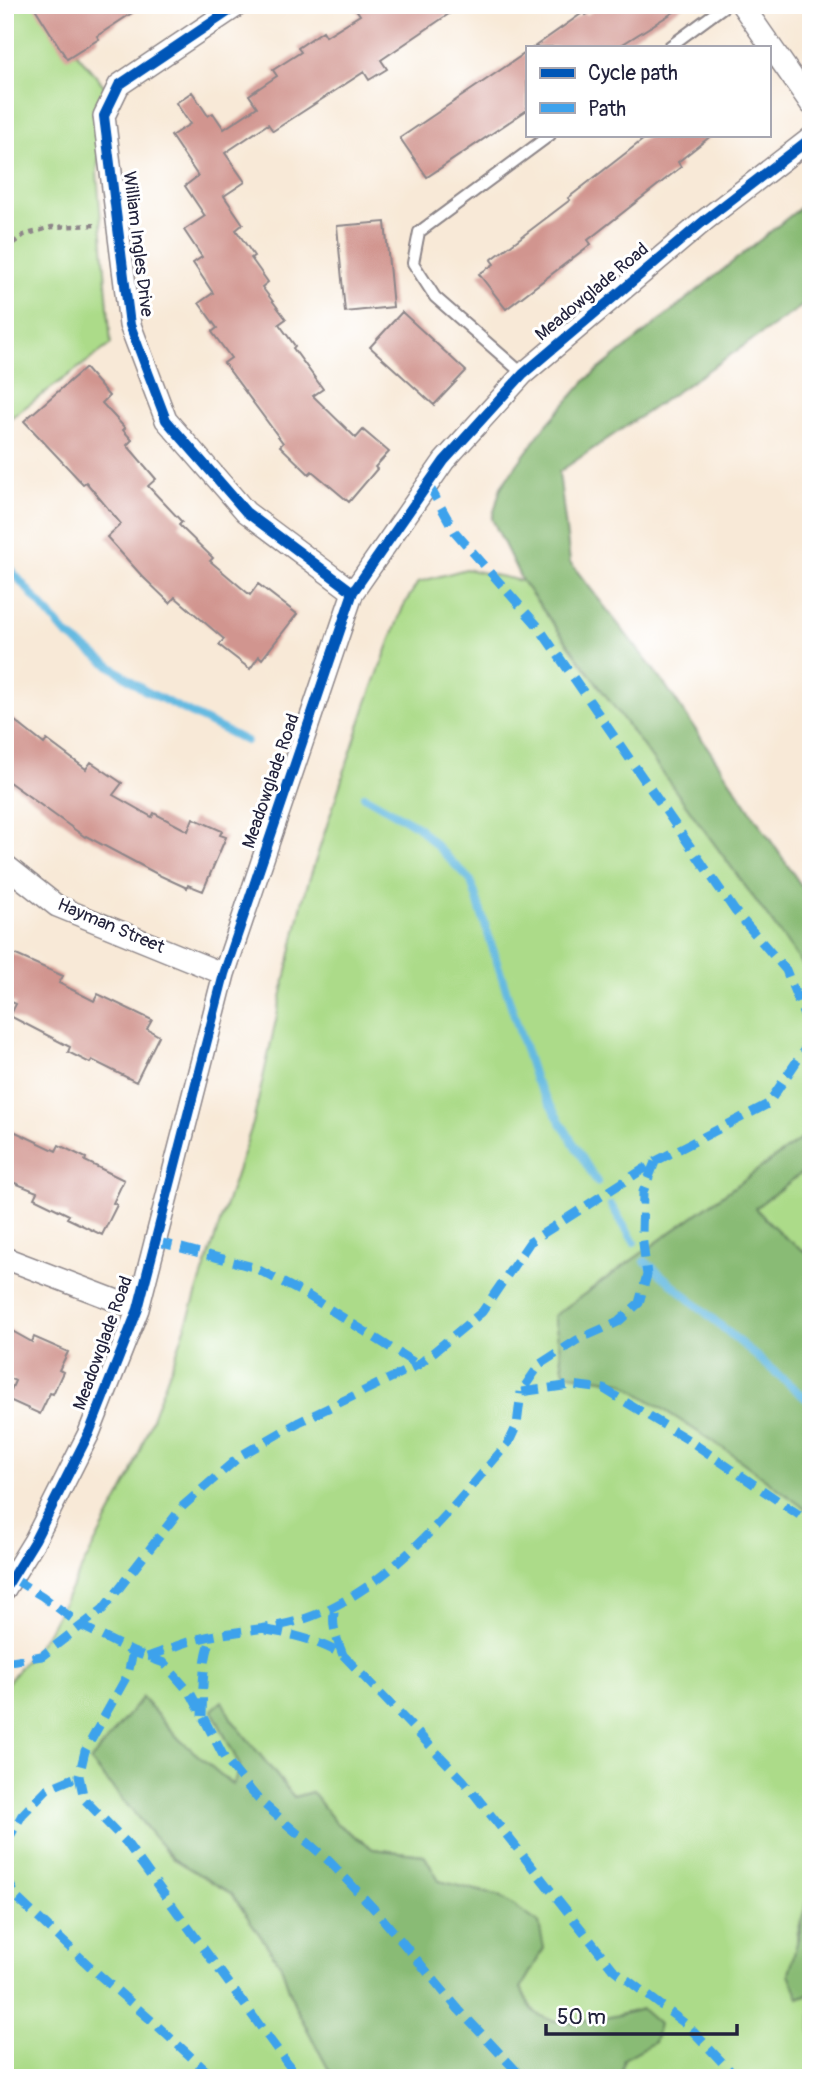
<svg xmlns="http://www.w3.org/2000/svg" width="816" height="2083" viewBox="0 0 816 2083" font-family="Pangolin,sans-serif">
	<rect width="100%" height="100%" fill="#fff"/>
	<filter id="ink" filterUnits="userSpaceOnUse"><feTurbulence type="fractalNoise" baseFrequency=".0143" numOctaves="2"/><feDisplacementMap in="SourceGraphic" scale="14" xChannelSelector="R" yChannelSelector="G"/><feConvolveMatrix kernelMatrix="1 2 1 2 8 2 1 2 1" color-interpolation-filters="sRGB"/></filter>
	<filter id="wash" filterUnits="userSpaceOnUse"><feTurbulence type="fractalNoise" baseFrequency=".00686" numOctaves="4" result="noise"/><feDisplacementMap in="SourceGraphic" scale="28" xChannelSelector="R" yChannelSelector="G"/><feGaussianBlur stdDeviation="1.57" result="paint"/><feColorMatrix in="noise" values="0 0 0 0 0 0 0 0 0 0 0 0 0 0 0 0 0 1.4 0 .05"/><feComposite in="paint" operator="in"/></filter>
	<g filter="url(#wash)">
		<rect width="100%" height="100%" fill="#f8e9d7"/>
		<path fill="#acdb89" stroke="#677e62" stroke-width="2" d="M5,5H35L108,90L97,172L111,344L5,422Z
			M466,569L522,581L807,969L811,976V1132L554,1316L564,1373L621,1382L729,1452L811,1513V1887L797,1935L799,1998L811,1993V2078H620L623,2059L654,2042L642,2010C614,2016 560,2033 535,2012C529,2007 525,1995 521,1988L544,1948L500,1896L439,1881L424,1855L373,1849L336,1823L312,1792L294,1797L232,1720L222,1702L212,1711L240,1766L233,1786L180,1740L142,1698L172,1858L232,1894L281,1966L295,2006L329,2070L340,2078H5V1686L48,1632L130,1477L178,1349L253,1123L303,899L366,705L403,607L418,582Z
			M811,1166V1256L783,1236L754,1208Z"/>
		<path fill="#89bb75" stroke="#566e58" stroke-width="2" d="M811,199V300L559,472L570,562L664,683L811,900V976L522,581L492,519L501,487L542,430L587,379Z
			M811,1132V1166L755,1208L783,1236L811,1256V1513L729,1452L621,1382L564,1373L554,1316Z
			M142,1698L180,1740L233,1785L240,1766L212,1710L222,1701L232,1720L294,1797L312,1792L336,1823L373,1849L424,1855L439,1881L500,1896L539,1923L544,1948L521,1988C524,1995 529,2007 535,2012C560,2033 614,2016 642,2009L659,2024L654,2042L624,2059L620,2078H340L329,2070L295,2006L281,1966L232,1894L172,1858L90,1761Z
			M811,1887V1993L799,1998L789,1974Z"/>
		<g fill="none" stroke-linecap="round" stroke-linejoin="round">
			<path stroke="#65bae1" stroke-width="8" d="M5,563L66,634L144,690L246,741
				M364,796L417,826L471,881L535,1080L597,1182
				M611,1205L634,1242
				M645,1261L811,1403"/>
		</g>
		<g id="blocks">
			<path fill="#d1958f" d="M33,5H144L97,36L99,39L67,59Z
				M353,5H462L381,60L387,69L369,80L364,72L273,131L268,124L225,153L245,182L224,196L243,224L236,230L254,256L251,258L268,282L262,287L286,319L279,324L295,346L293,348L323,389L313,396L356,438L363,430L389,452L375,467L377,469L349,502L312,471L309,474L280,446L283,443L224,363L231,358L212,332L217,328L199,303L213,293L193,263L202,257L184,230L205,216L185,186L198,176L171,136L190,124L176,103L192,92L208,116L213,113L224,129L257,107L249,95L277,76L273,70L301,52L298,48L323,31L326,36L360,15Z
				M601,5H685L618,47H534L584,12L586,15Z
				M527,52V110L427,177L400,138Z
				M649,135H712L678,162L681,167L588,240L591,244L506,309L479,274L494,264L491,260L570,200L568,198Z
				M385,222L393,307L345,312L337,226Z
				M402,312L466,371L434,405L370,347Z
				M85,368L109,396L102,403L125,428L123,430L132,440L127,445L156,479L148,486L182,522L179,525L213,558L210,561L250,595L258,584L297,614L262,659L259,656L250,669L219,645L224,639L175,597L170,603L142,576L107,537L121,524L86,482L83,484L24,421Z
				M5,713L44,744L47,740L86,769L91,762L122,783L113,795L152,817L154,813L188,831L193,818L222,831L220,835L226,837L203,891L188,885L187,888L161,876L86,836L85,837L5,779Z
				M5,950L63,976L59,983L94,1001L98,994L152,1020L147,1029L159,1036L136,1082L92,1060L90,1063L68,1052L70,1047L10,1016L16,1004L5,999Z
				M5,1127L56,1151L59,1145L86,1158L85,1161L124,1180L113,1203L117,1205L102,1235L67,1218L69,1215L34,1198L37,1192L5,1179Z
				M5,1327L32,1342L34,1337L68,1352L59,1370L63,1372L53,1394L50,1393L40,1414L7,1399L15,1381L5,1376Z"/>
		</g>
	</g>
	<g filter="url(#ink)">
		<use href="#blocks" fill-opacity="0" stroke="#8d8689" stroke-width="2"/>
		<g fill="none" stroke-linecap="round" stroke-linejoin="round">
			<g stroke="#8d8689" stroke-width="14">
				<path id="service" d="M669,47L726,5
					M523,374L435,297L413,263L419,232L550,135"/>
			</g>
			<g stroke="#8d8689" stroke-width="24">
				<path id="minor" d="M238,5L119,85L104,116L130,325L166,420L246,512L353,592
					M742,5L811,104
					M5,865L57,906L224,974
					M5,1258L138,1309
					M5,1589L35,1540L89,1433L138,1309L224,974L353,592L444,461L523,374L705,220L811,138"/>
			</g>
			<path stroke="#8d8689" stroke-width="4.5" stroke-dasharray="5 5" stroke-linecap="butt" d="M5,249L24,235L52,227L97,225"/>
			<use href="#service" stroke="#fff" stroke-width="10"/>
			<use href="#minor" stroke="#fff" stroke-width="21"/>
			<path stroke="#3ea2ec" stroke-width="9" stroke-dasharray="18 9" stroke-linecap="butt" d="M428,484L455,532L537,625L735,911L786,970L811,1033
				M655,1162L643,1192L642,1235L647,1275L639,1303L618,1322L577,1340L540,1364L521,1392L571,1385L604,1389L690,1441L811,1523
				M155,1241L253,1267L307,1295L418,1365
				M12,1578L42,1596L82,1626L133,1652L164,1663L191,1694L225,1759L258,1799L330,1862L377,1912L459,2010L523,2078
				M266,1630C294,1634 318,1641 343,1655C336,1637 330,1624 336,1604
				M133,1652L128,1674L85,1751L79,1776L84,1799L126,1842L298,2078
				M343,1655L463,1780L613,1969L687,2025L737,2078
				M147,1657C165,1651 184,1642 202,1638C237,1630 273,1630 307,1618C393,1587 451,1509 509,1442L517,1425L521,1392
				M5,1662L42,1656L103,1609L183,1506L240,1456L299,1422L418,1365L482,1312L530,1242L656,1161L768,1104L811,1040
				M202,1716C203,1689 202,1662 212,1636
				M5,1845L22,1815L47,1789L79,1776
				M5,1876L18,1899L98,1974L152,2021L214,2078"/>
			<g stroke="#fff" stroke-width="15">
				<path id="cycleway" d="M238,5L119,85L104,116L130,325L166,420L246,512L353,592
					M5,1589L35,1540L89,1433L138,1309L224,974L353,592L444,461L523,374L705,220L811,138"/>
			</g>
			<use href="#cycleway" stroke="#0057b8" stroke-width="10"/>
		</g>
	</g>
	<g text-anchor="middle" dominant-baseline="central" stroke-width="6" stroke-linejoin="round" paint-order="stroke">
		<g font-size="18" fill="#22223b" stroke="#fff">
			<text transform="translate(138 244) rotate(83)">William Ingles Drive</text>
			<text transform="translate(592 292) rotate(-40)">Meadowglade Road</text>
			<text transform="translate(271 781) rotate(-71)">Meadowglade Road</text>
			<text transform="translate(111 926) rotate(23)">Hayman Street</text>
			<text transform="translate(103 1343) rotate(-70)">Meadowglade Road</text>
		</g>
	</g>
	<rect width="816" height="2083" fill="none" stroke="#fff" stroke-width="28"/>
	<rect x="526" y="46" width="245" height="91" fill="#ffffff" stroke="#a7a7b1" stroke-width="2"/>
	<rect x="540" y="68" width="35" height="10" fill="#0057b8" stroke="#a7a7b1" stroke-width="2"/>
	<text x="588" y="80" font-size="21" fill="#22223b">Cycle path</text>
	<rect x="540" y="103" width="35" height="10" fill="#3ea2ec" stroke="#a7a7b1" stroke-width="2"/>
	<text x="588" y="116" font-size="21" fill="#22223b">Path</text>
	<path d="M546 2024v10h191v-10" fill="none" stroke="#22223b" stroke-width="3.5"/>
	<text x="557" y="2024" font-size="21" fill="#22223b" stroke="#ffffff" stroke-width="5" paint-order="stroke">50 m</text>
</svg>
